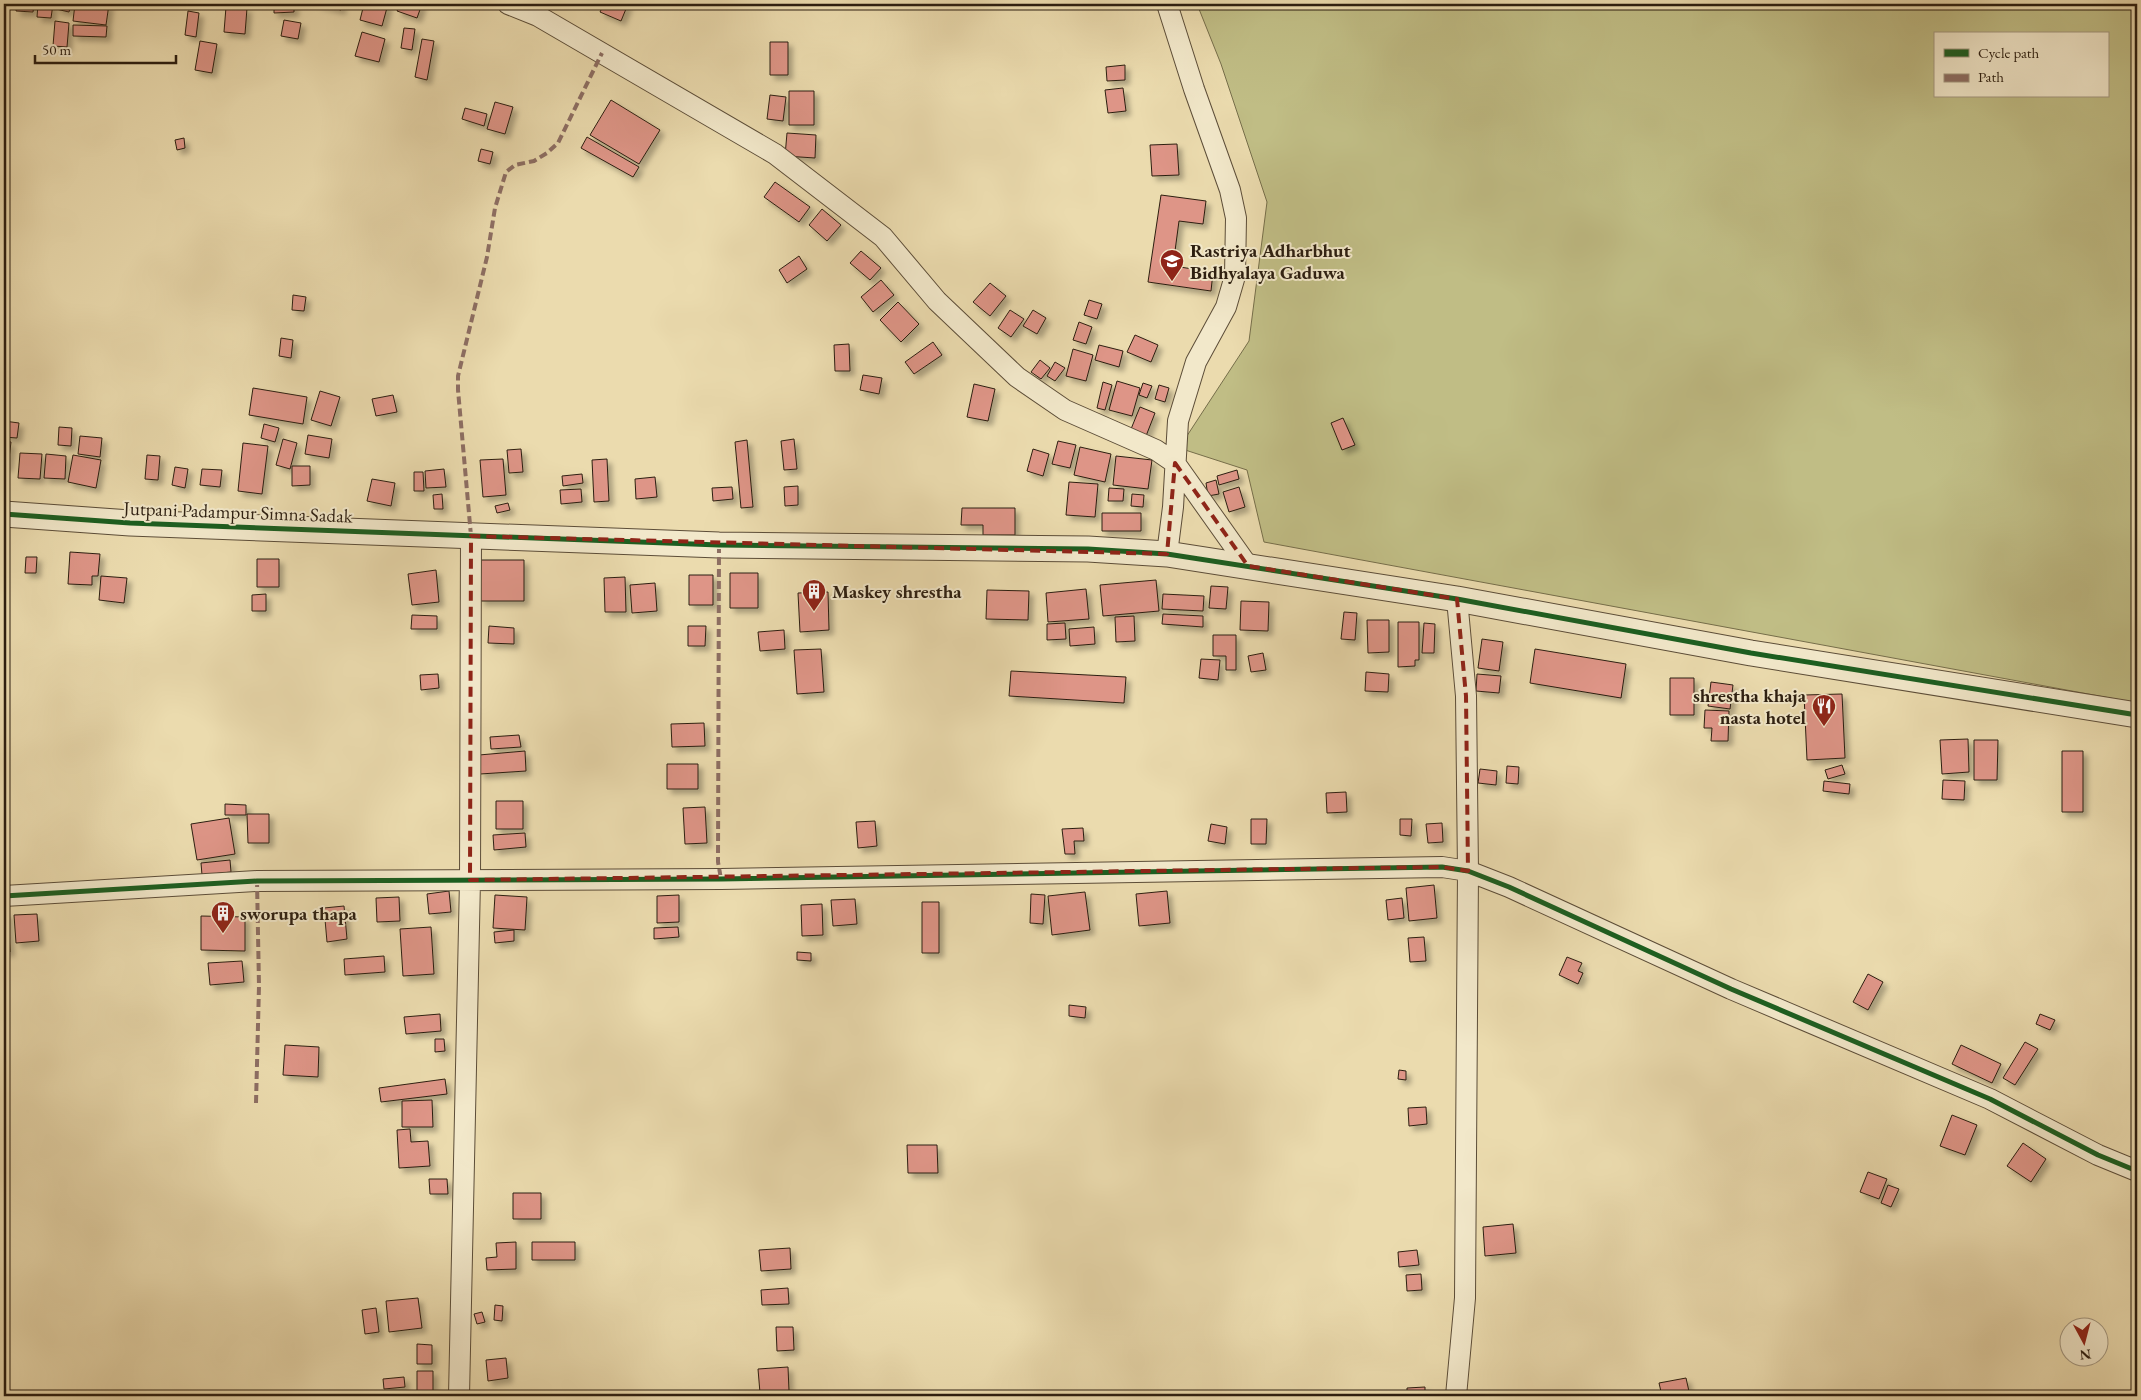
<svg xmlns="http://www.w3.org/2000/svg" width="2141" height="1400" viewBox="0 0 2141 1400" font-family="'EB Garamond',serif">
	<defs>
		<filter id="shadow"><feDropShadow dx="4.5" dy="4.5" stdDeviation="2.5" flood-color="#0004"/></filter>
	</defs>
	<rect width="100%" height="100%" fill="#ebdbae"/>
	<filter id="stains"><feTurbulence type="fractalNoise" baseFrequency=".004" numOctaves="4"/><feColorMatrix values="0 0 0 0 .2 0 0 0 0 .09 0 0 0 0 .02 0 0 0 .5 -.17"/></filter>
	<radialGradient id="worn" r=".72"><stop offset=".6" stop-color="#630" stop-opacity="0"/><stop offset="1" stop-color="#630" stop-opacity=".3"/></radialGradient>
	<path fill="#c0bd85" stroke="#766e4a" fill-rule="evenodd" d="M1197,4H2137V703L1264,542L1247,470L1179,448L1249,341L1267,202L1221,64ZM1935,34H2107V96H1935Z"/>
	<path fill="#de9587" stroke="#2c1e10" filter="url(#shadow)" d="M17,4H34L33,12L16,11Z
		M38,4H53L51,18L37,17Z
		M57,4H71L69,12L56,9Z
		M75,4H109L106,25L73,21Z
		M274,4H294V12L274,13Z
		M316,4H342L341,10Z
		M364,4H388L382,26L360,20Z
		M400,4H422L417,18L397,11Z
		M604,4H628L621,21L600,12Z
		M226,7L247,8L245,34L224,32Z
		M188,11L199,13L196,37L185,35Z
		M284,20L301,23L298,39L281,36Z
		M55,21L69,23L67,47L53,46Z
		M73,25L107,26L106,37L73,36Z
		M404,28L415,29L412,50L401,48Z
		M362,32L385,39L379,62L355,56Z
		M422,39L434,41L427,80L415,77Z
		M200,41L217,44L212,73L195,70Z
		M770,42H788V75H770Z
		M1125,65V80L1107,81L1106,67Z
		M1123,88L1126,111L1108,113L1105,90Z
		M789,91H814V125H789Z
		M770,95L786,97L783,121L767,119Z
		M611,100L660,130L639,164L590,135Z
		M495,102L513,107L505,134L487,129Z
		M465,108L487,114L484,126L462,119Z
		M787,133L816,135L815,158L785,156Z
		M587,137L639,167L633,177L581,148Z
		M184,138L185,148L177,150L175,140Z
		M1177,144L1179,175L1152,176L1150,145Z
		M481,149L493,152L490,164L478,161Z
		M775,182L810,207L799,222L764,197Z
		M1161,195L1206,201L1203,224L1179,221L1173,266L1213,272L1211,291L1148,282Z
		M822,209L841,225L827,241L809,225Z
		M861,251L881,268L870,280L850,263Z
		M799,256L807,269L787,283L779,270Z
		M881,280L894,295L873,312L861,297Z
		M990,283L1006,296L990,316L973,302Z
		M293,295L306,297L304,311L292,310Z
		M1089,300L1102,304L1097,319L1084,315Z
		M898,302L919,324L901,342L880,320Z
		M1010,310L1024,319L1011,337L998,328Z
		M1033,310L1046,318L1037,334L1023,326Z
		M1079,322L1092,327L1086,344L1073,340Z
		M1135,335L1158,345L1151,362L1127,352Z
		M281,338L293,340L291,358L279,356Z
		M933,342L942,355L914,374L905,362Z
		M849,344L850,371H835L834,345Z
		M1099,345L1123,351L1119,367L1095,360Z
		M1073,349L1093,355L1086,381L1066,376Z
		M1040,360L1050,368L1041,379L1031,372Z
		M1055,362L1065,368L1055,381L1047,376Z
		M863,375L882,378L879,394L860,390Z
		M1117,381L1140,388L1132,416L1109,410Z
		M1103,382L1112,385L1105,410L1097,408Z
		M1143,383L1152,386L1147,398L1139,395Z
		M974,384L995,389L988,421L967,417Z
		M1159,385L1169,388L1165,402L1155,399Z
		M253,388L307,397L303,424L249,415Z
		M320,391L340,397L331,426L311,420Z
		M393,395L397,412L376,416L372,399Z
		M1140,407L1155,413L1146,436L1131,429Z
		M1343,418L1355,445L1342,450L1331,423Z
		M4,421L19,423L17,438L4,437Z
		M264,424L279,428L275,442L261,438Z
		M59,427L72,428L71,446L58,445Z
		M308,435L332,439L329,458L305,454Z
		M80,436L102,438L100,457L78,454Z
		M283,439L297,443L290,469L276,465Z
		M794,439L797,469L784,470L781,441Z
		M747,440L753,507L741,508L735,442Z
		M4,441L11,442L8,467H4Z
		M1058,441L1076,445L1070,468L1052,464Z
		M243,443L268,446L262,494L238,491Z
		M1080,447L1111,454L1105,482L1074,475Z
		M521,449L523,472L509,473L507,450Z
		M1033,449L1049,454L1043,476L1027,471Z
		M20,453L42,454L40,479L18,478Z
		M46,454L66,456L65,479L44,478Z
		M73,455L101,460L96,488L68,482Z
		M147,455L160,456L158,480L145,479Z
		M1116,456L1152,460L1148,489L1113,485Z
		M503,459L506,495L483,497L480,460Z
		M607,459L609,501L594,502L592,460Z
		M292,466H310V485L292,486Z
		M175,467L188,469L185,488L172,485Z
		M202,469L222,470L220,487L200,485Z
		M444,469L446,487L426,488L425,471Z
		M1237,470L1239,479L1219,485L1217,476Z
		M414,472H423L424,491H414Z
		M582,474L583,483L563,486L562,476Z
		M655,477L657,497L636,499L635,479Z
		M372,479L395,483L391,506L367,501Z
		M1216,480L1219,494L1208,496L1206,483Z
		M1069,482L1098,484L1095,517L1066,515Z
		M798,486V505L785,506L784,487Z
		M732,487L733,499L713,501L712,488Z
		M1239,487L1245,507L1229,512L1223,492Z
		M1109,488L1124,489L1123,501H1108Z
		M581,489L582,502L561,504L560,490Z
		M442,494L443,509H434L433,495Z
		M1132,494L1144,495L1143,507L1131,506Z
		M508,503L510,510L497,513L495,506Z
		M962,508H1015V535H983V525H961Z
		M1102,513H1141V531H1102Z
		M70,552L100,554L98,576H92V585L68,584Z
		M26,557H37L36,573H25Z
		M257,559H279V587H257Z
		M481,560H524V601H480Z
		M436,570L439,602L412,605L408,574Z
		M730,573H758V608H730Z
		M689,575H713V605H689Z
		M101,576L127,578L124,603L99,600Z
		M625,577L626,612H605L604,578Z
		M1156,580L1159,611L1103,616L1100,585Z
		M655,583L657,611L632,613L630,585Z
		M1211,586L1228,587L1226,609L1209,608Z
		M1086,589L1089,619L1048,622L1046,593Z
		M987,590L1029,591L1028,620L986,619Z
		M828,592L829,630L800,632L798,593Z
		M266,594V611H252V595Z
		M1163,594L1204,596L1203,611L1162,609Z
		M1241,601L1269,602L1268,631L1240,630Z
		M1344,612L1357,613L1355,640L1341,639Z
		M1163,614L1203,616V627L1162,624Z
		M412,615L437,616V629H411Z
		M1134,616L1135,641L1116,642L1115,617Z
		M1367,620H1389V652L1368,653Z
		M1398,622H1419V660H1415V666L1398,667Z
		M1065,623L1066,639L1047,640V624Z
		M1424,623L1435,624L1434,653H1422Z
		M489,626L514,628V644L488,643Z
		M688,626H706L705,646H688Z
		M1094,627L1095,644L1070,646L1069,629Z
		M784,630L785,649L760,651L758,632Z
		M1213,635H1236V670H1226V656H1213Z
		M1482,639L1503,642L1499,671L1478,668Z
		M821,649L824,692L797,694L794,650Z
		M1535,649L1626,664L1621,698L1530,683Z
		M1263,653L1266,670L1251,672L1248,656Z
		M1201,659L1220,660L1218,680L1199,678Z
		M1011,671L1126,677L1124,703L1009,696Z
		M1366,672L1389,674L1388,692L1365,691Z
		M438,674L439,688L421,690L420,675Z
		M1477,674L1501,676L1499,693L1476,691Z
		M1670,678H1694V715H1670Z
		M1711,682L1733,685L1730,709L1708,706Z
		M1842,694L1845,758L1807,760L1804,695Z
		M1705,710L1729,711L1728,741H1711L1712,728H1704Z
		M704,723L705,746L672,747L671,724Z
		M519,735L521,747L491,749L490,737Z
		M1968,739L1969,772L1942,774L1940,740Z
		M1974,740H1998L1997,780H1974Z
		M525,751L526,771L480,774L479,755Z
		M2062,751H2083V812H2062Z
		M667,764H698V789H667Z
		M1842,765L1845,774L1828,779L1825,770Z
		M1507,766L1519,767L1518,784L1506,783Z
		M1480,769L1497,771L1496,785L1478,783Z
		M1943,780L1965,781L1964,800L1942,799Z
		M1824,781L1850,784L1849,794L1823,791Z
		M1346,792L1347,812L1327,813L1326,793Z
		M496,801H523V829H496Z
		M225,804L246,805V815H225Z
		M705,807L707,843L685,844L683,808Z
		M247,814H269V843H248Z
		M229,818L235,854L197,860L191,824Z
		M1251,819H1267L1266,844H1251Z
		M1400,819H1412L1411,836L1400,835Z
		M875,821L877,846L858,848L856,822Z
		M1442,823L1443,842L1428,843L1426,824Z
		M1211,824L1227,827L1225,844L1208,841Z
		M1083,828L1084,841H1074L1075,854H1065L1062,829Z
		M525,833L526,847L494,850L493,835Z
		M230,860L231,872L202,875L201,863Z
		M1434,885L1437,918L1409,921L1406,888Z
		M449,891L451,912L429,914L427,894Z
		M1167,891L1170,923L1139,926L1136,894Z
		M1085,892L1090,930L1052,935L1048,896Z
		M1031,894L1045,895L1043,924L1030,923Z
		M495,895L527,897L525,930L493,928Z
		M679,895V922L657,923V896Z
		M399,897L400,921L377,922L376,898Z
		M1402,898L1404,918L1388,920L1386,900Z
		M855,899L857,924L833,926L831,900Z
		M922,902H939V953H922Z
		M822,904L823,935L802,936L801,905Z
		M344,906L347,939L327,942L324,908Z
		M4,913H8L10,952H4Z
		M37,914L39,941L16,943L14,915Z
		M201,916L245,917V951L201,950Z
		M431,927L434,974L403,976L400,929Z
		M678,927L679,937L654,939V928Z
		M514,930V941L495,943L494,932Z
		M1424,937L1426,961L1410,962L1408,938Z
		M797,952L811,953V961L797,960Z
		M384,956L385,972L345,975L344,959Z
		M1567,957L1582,963L1578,971L1583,973L1578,984L1559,975Z
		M242,961L244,982L210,985L208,963Z
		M1868,974L1883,982L1868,1010L1853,1002Z
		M1069,1005L1086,1007L1085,1018L1069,1016Z
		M440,1014L441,1031L406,1034L404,1017Z
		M2040,1014L2055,1020L2050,1030L2036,1024Z
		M435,1039H444L445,1051L435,1052Z
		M2025,1042L2038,1049L2015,1085L2003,1078Z
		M285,1045L319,1047L318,1077L283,1075Z
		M1961,1045L2001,1064L1992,1083L1952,1064Z
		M1399,1070L1406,1071V1080L1398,1079Z
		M445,1079L447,1094L381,1102L379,1088Z
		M432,1100L433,1127H402V1101Z
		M1426,1107L1427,1124L1409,1126L1408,1108Z
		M1952,1115L1977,1125L1965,1155L1940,1146Z
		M410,1129L411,1142L428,1141L430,1166L399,1168L397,1130Z
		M2023,1143L2046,1159L2031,1182L2007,1166Z
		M907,1145H937L938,1173H908Z
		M1868,1172L1887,1179L1879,1199L1860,1192Z
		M429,1179H447L448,1194H430Z
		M1888,1185L1899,1189L1891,1207L1881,1203Z
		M513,1193H541V1219H513Z
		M1513,1224L1516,1253L1485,1256L1483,1227Z
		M516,1242V1269L487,1270L486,1258L497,1257L496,1243Z
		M532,1242H575V1260H532Z
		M790,1248L791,1269L761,1271L759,1250Z
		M1417,1250L1419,1265L1399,1267L1398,1252Z
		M1421,1274L1422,1290L1407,1291L1406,1275Z
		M788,1288L789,1304L762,1305L761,1290Z
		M418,1298L422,1328L389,1332L386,1301Z
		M495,1305L503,1306L502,1321L494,1320Z
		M376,1308L379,1332L365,1334L362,1310Z
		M482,1312L485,1322L477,1324L474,1314Z
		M776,1327H793L794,1350L777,1351Z
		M417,1344L432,1345V1364H417Z
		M506,1358L508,1378L488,1381L486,1360Z
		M788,1367L789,1391L760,1393L758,1369Z
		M417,1371H433V1393H417Z
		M404,1377L405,1387L384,1389L383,1379Z
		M1686,1378L1690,1396H1662L1659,1383Z
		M1425,1387V1396H1407V1388Z"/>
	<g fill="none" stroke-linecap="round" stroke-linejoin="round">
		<g stroke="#5c4d38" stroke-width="22">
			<path id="minor" d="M508,4L538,16L775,154L883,237L937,301L1017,377L1065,410L1156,450L1175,463L1248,566
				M1167,4L1194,89L1230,190L1236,218L1235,276L1226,307L1196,362L1178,421L1173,507L1167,554
				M4,896L257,881L721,879L1442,867L1468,871L1509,887L1731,989L1990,1099L2098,1155L2137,1171
				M459,1396L470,880L471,536
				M1456,1396L1465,1298L1468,871L1466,696L1457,599"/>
		</g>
		<g stroke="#5c4d38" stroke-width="27">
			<path id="tertiary" d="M4,514L130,523L719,545L1088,549L1167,554L1457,599L1751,653L2137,715"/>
		</g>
		<use href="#minor" stroke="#f2e8ca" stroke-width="20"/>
		<use href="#tertiary" stroke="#f2e8ca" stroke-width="25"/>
		<path stroke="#8d6e63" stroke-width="4" stroke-dasharray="8 4" stroke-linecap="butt" d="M471,536L458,390V376L487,257L495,208L506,172L515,165L534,161L547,153L558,143L602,53
			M719,545L718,862L721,879
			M256,1103L259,986L257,881"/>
		<g stroke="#f2e8ca" stroke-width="8">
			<path id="cycleway" d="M4,514L130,523L719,545L1088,549L1167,554L1457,599L1751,653L2137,715
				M4,896L257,881L721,879L1442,867L1468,871L1509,887L1731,989L1990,1099L2098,1155L2137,1171"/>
		</g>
		<use href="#cycleway" stroke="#1b5e20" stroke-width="5"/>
	</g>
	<path fill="none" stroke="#8f2418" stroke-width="4" stroke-dasharray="10 6" stroke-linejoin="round" d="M1175,463L1248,566L1457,599L1466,696L1468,871L1442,867L470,880L471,536L1167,554Z"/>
	<defs>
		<g id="school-pin" transform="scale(1.25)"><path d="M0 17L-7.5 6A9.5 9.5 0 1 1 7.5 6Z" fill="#8f2418" stroke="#f2e8ca"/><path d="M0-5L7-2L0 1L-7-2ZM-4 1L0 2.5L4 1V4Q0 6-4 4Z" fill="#fff"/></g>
		<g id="building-pin" transform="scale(1.25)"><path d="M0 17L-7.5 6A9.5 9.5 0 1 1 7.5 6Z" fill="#8f2418" stroke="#f2e8ca"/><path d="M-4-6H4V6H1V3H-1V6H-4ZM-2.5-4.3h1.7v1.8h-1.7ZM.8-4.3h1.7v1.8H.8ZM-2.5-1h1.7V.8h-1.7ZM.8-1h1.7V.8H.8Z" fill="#fff"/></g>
		<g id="restaurant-pin" transform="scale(1.25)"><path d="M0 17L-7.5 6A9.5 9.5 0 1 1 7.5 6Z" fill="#8f2418" stroke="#f2e8ca"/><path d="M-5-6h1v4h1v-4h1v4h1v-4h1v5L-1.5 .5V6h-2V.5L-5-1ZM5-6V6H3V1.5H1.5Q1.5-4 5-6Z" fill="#fff"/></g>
	</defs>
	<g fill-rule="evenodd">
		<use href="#school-pin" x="1172" y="261"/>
		<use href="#building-pin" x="814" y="591"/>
		<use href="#restaurant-pin" x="1824" y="706"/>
		<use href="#building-pin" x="223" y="913"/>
	</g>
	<g text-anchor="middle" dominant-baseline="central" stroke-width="4" stroke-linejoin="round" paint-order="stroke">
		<g font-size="19" font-weight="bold" fill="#2c1e10" stroke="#f2e8ca" text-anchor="start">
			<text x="1190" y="250">Rastriya Adharbhut<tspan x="1190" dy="22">Bidhyalaya Gaduwa</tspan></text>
			<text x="832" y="591">Maskey shrestha</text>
			<text x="1806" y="695" text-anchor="end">shrestha khaja<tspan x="1806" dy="22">nasta hotel</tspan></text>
			<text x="240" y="913">sworupa thapa</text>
		</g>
		<g font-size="19" fill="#2c1e10" stroke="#f2e8ca">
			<text transform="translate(238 512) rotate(2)">Jutpani Padampur Simna Sadak</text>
		</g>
	</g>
	<rect width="2141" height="1400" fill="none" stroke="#ebdbae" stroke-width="20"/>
	<rect x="5" y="5" width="2131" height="1390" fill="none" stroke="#2c1e10" stroke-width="2.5"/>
	<rect x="10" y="10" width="2121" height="1380" fill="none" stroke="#2c1e10"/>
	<rect x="1934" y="32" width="175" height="65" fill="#f2e8ca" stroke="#a39780"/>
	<rect x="1944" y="49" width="25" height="8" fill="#1b5e20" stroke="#a39780"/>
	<text x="1978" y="58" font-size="15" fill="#2c1e10">Cycle path</text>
	<rect x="1944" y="74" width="25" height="8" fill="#8d6e63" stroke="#a39780"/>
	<text x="1978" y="82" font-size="15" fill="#2c1e10">Path</text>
	<g transform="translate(2084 1342) rotate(173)"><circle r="24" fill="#f2e8ca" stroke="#a39780"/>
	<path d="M0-4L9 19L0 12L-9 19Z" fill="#8f2418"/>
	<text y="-8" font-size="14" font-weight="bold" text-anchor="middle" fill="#2c1e10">N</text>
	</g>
	<path d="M35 55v8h141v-8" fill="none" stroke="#2c1e10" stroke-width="2.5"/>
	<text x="42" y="55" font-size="15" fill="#2c1e10" stroke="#f2e8ca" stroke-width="4" paint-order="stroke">50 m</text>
	<rect width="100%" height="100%" filter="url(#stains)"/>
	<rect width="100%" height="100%" fill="url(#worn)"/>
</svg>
